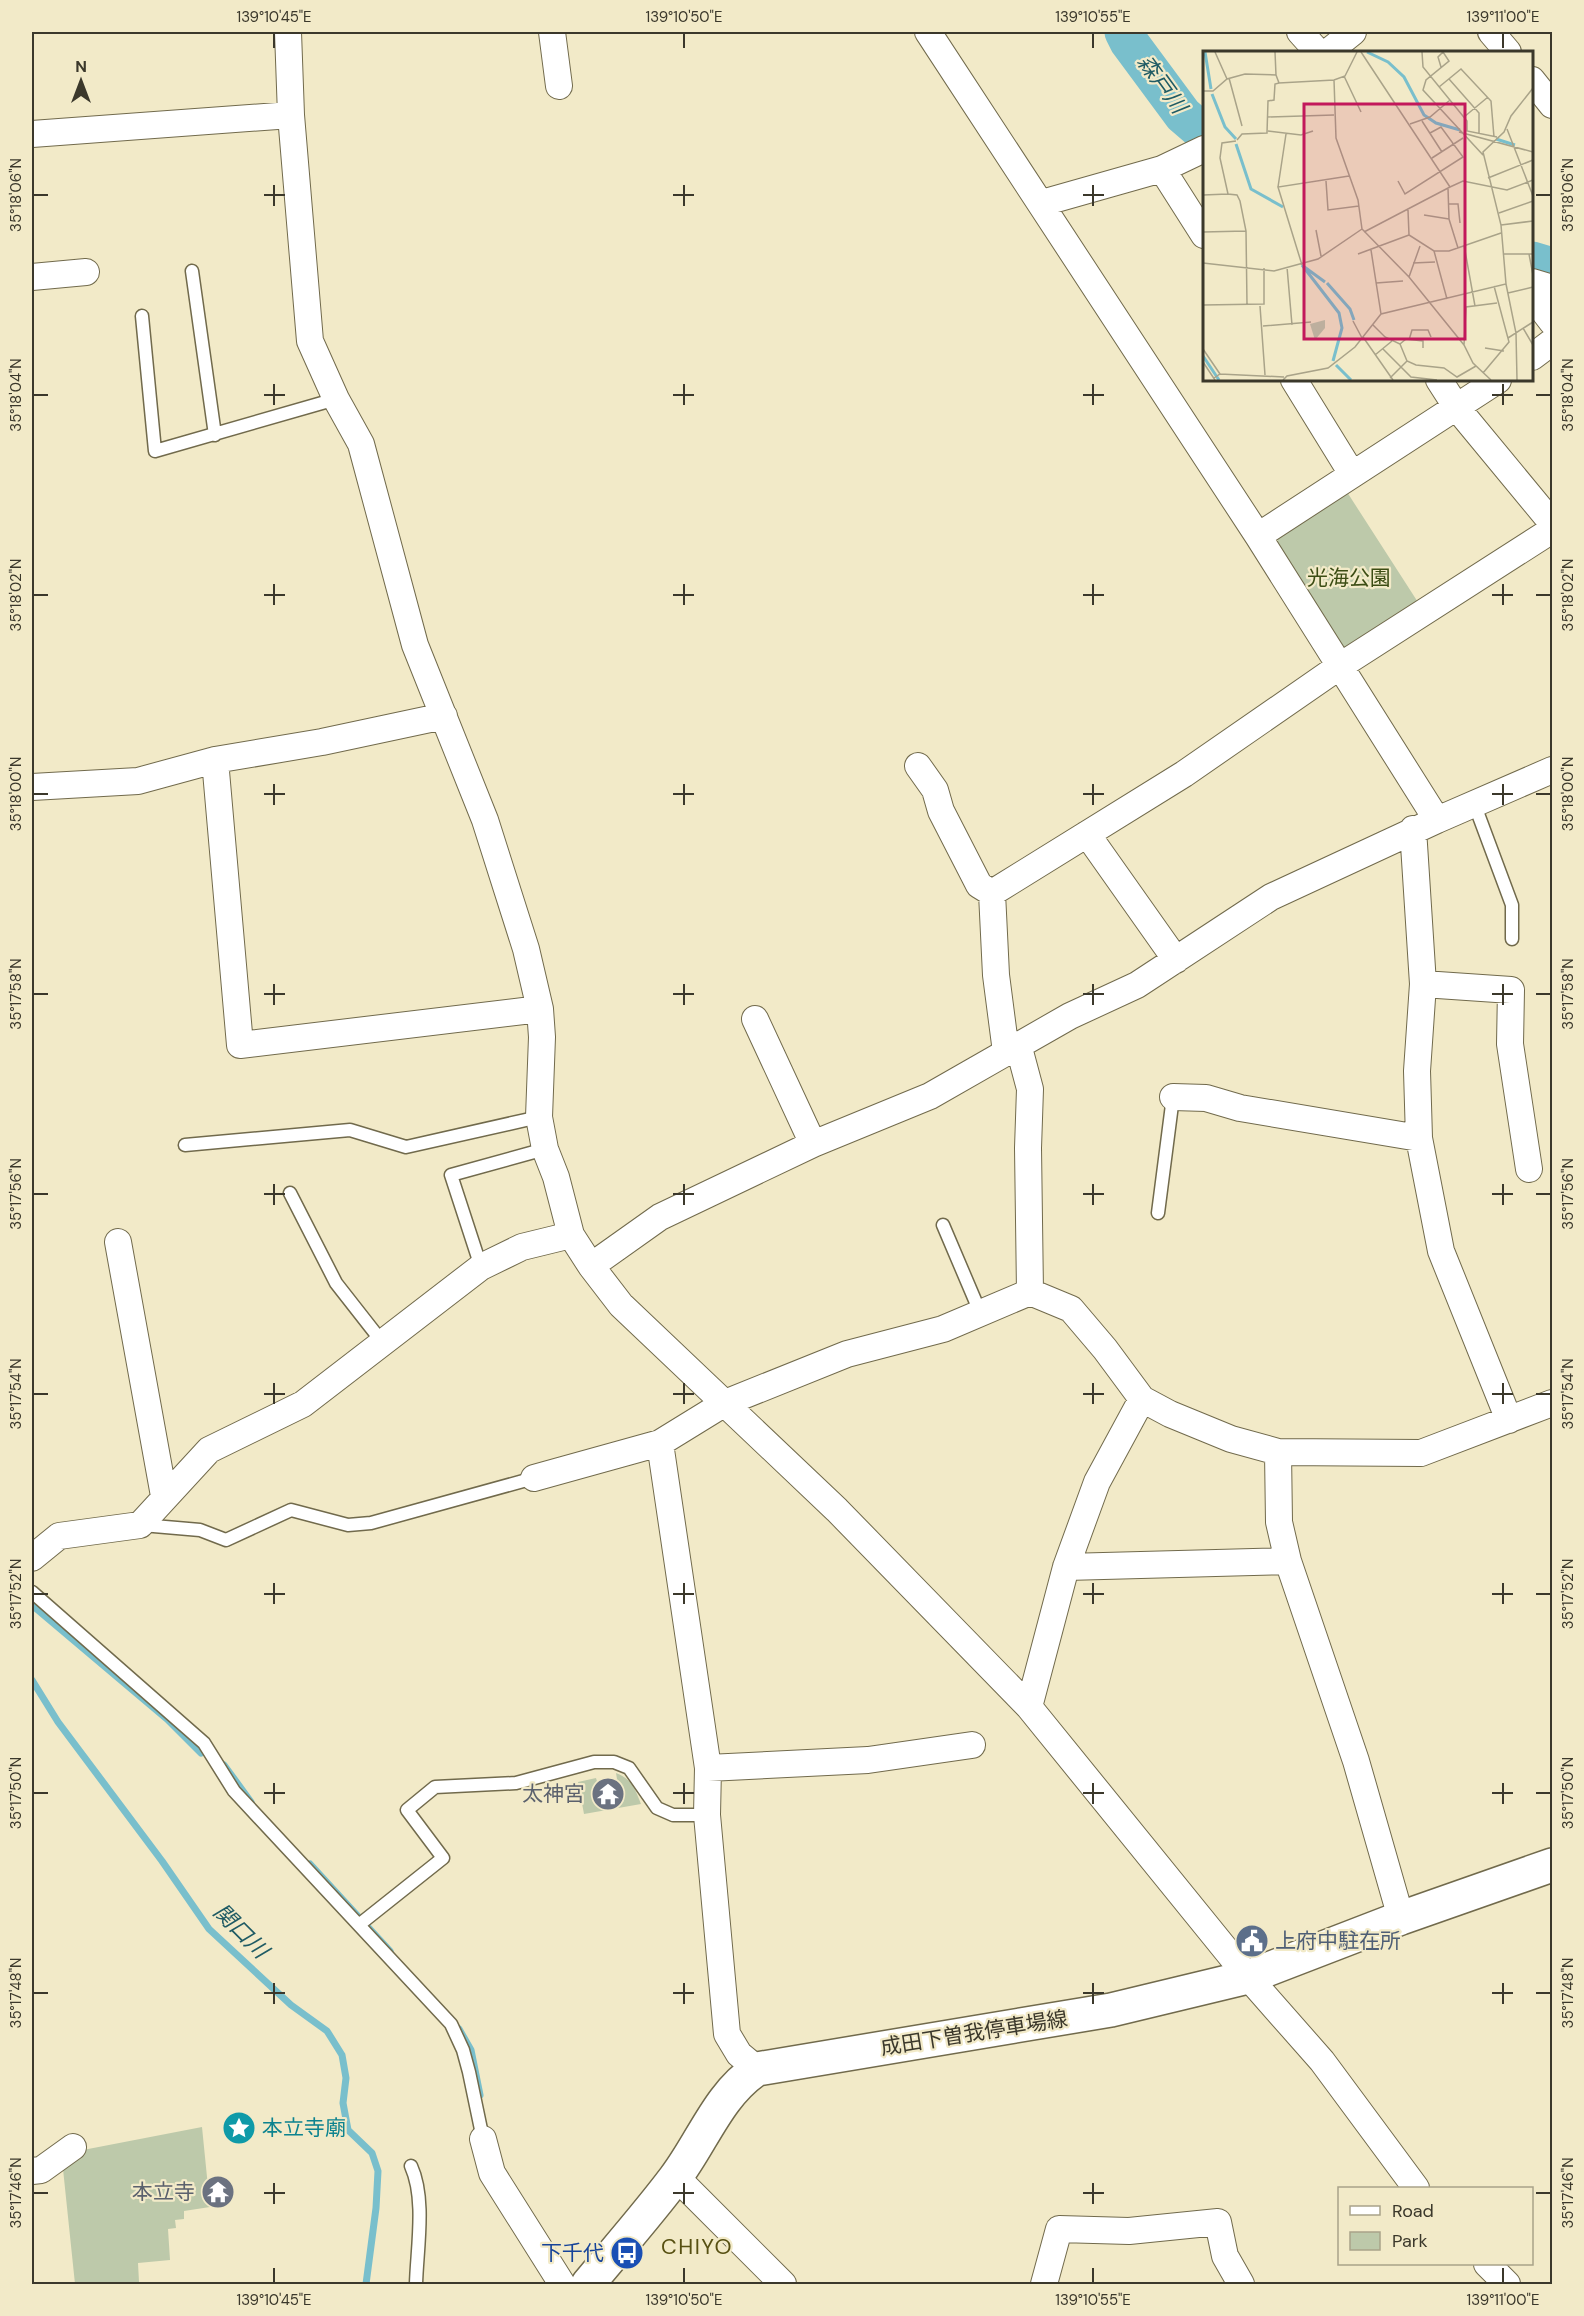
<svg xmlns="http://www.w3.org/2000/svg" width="1584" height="2316" viewBox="0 0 1584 2316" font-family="'DM Sans','Noto Sans JP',sans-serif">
	<rect width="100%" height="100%" fill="#f2eac8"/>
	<path fill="#bdc9aa" d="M1347,492L1423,610L1343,654L1276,547L1278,538Z
		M616,1773C632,1779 635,1789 641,1804L584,1814L578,1782L596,1778L601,1795L619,1791Z
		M202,2127L210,2207L184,2211V2219L175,2220L176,2228L168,2229L170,2260L138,2263L139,2282H134L133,2284H75L63,2169L83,2150Z"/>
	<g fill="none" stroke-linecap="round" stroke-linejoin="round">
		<path stroke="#79bfcc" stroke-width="7" d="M32,1605L167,1719L201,1753
			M32,1680L58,1722L162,1861L209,1929L291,2005L327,2031L342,2055L346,2078L343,2103L348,2130L372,2153L378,2171L376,2208L366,2284
			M224,1765L251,1802
			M310,1864L390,1951
			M459,2029L471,2050L480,2095"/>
		<path stroke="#79bfcc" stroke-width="39" d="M1124,32L1129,42L1183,115L1204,133
			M1532,261L1552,267"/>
		<g stroke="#716a4c" stroke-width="15">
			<path id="lane" d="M192,271L215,435
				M142,316L155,451L336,399
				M1474,803L1512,905V939
				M185,1145L350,1130L406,1147L539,1117
				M290,1193L336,1283L383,1343
				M1158,1213L1173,1097
				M943,1225L980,1312
				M481,1267L451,1175L545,1149
				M142,1525L200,1530L226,1540L291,1510L348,1525L371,1523L534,1478
				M32,1592L204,1743L234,1791L451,2024L463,2050L469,2072L483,2139
				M360,1924L443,1858L407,1810L435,1787L516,1783L594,1762H614L629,1768L657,1808L673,1815H707
				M411,2166C426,2199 417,2248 416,2284"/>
		</g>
		<g stroke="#716a4c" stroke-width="28">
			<path id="street" d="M288,32L291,115L310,341L336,399L361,444L415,645L485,820L526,949L540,1009L542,1037L539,1117L545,1149L556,1177L571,1235L591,1266L621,1305L837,1510L1029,1707L1248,1977L1322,2061L1416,2188
				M552,32L559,86
				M928,32L1258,536L1437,820L1552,770
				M1300,32L1318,52
				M1491,32L1508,52
				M1328,52L1353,32
				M1532,80L1552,105
				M32,134L291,115
				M1162,169L1204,235
				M1042,203L1162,169L1204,149
				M32,277L86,272
				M1532,282L1552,288
				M1532,296L1552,322
				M1532,357L1552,342
				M1294,380L1352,474
				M1439,380L1457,408L1552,523
				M1258,536L1498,380
				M215,760L240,1045L540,1009
				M918,766L935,790L941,811L979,885L992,893L1184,774L1340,666L1552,530
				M32,787L138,781L215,760L322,742L444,716
				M1413,829L1423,984L1417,1071L1419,1138L1441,1251L1509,1420
				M1087,834L1176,960
				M992,893L996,975L1006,1052
				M1423,984L1511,990L1510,1044L1529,1169
				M755,1019L813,1144
				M1018,1044L1030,1089L1028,1148L1030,1292L1071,1309L1105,1349L1142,1399L1170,1414L1231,1439L1278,1452L1421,1453L1552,1403
				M1173,1097L1206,1098L1240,1108L1419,1138
				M118,1242L164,1496
				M591,1266L660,1217L813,1144L930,1096L1070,1016L1137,985L1271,897L1437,820
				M660,1443L708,1768L707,1815L727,2034L739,2054L757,2069
				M1278,1452L1279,1522L1288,1561L1356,1761L1401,1918
				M534,1478L660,1443L725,1403L847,1354L943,1329L1030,1292
				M32,1558L59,1536L140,1525L209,1450L303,1404L481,1267L522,1247L571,1235
				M1066,1567L1288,1561
				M1029,1707L1066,1567L1097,1482L1142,1399
				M708,1768L868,1760L972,1745
				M483,2139L492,2173L562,2284
				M32,2171L41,2170L73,2147
				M676,2177L783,2284
				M1487,2264L1507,2284
				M1044,2284L1059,2229L1129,2231L1218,2222L1225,2256L1241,2284"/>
		</g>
		<g stroke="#716a4c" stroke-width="36">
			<path id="secondary" d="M588,2284C617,2249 648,2214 675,2178C703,2141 718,2095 757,2069L1111,2010L1248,1977L1401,1918L1552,1865"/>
		</g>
		<use href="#lane" stroke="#fff" stroke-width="12"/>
		<use href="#street" stroke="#fff" stroke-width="26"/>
		<use href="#secondary" stroke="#fff" stroke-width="33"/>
	</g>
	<path fill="none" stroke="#3b382b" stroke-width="2" d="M274,33V48M684,33V48M1093,33V48M1503,33V48M274,185V206M684,185V206M1093,185V206M33,195H48M264,195H285M673,195H694M1083,195H1104M1536,195H1551M274,384V405M684,384V405M1093,384V405M1503,384V405M33,395H48M264,395H285M673,395H694M1083,395H1104M1492,395H1513M1536,395H1551M274,584V605M684,584V605M1093,584V605M1503,584V605M33,595H48M264,595H285M673,595H694M1083,595H1104M1492,595H1513M1536,595H1551M274,784V805M684,784V805M1093,784V805M1503,784V805M33,794H48M264,794H285M673,794H694M1083,794H1104M1492,794H1513M1536,794H1551M274,984V1005M684,984V1005M1093,984V1005M1503,984V1005M33,994H48M264,994H285M673,994H694M1083,994H1104M1492,994H1513M1536,994H1551M274,1184V1205M684,1184V1205M1093,1184V1205M1503,1184V1205M33,1194H48M264,1194H285M673,1194H694M1083,1194H1104M1492,1194H1513M1536,1194H1551M274,1383V1404M684,1383V1404M1093,1383V1404M1503,1383V1404M33,1394H48M264,1394H285M673,1394H694M1083,1394H1104M1492,1394H1513M1536,1394H1551M274,1583V1604M684,1583V1604M1093,1583V1604M1503,1583V1604M33,1594H48M264,1594H285M673,1594H694M1083,1594H1104M1492,1594H1513M1536,1594H1551M274,1783V1804M684,1783V1804M1093,1783V1804M1503,1783V1804M33,1793H48M264,1793H285M673,1793H694M1083,1793H1104M1492,1793H1513M1536,1793H1551M274,1983V2004M684,1983V2004M1093,1983V2004M1503,1983V2004M33,1993H48M264,1993H285M673,1993H694M1083,1993H1104M1492,1993H1513M1536,1993H1551M274,2183V2204M684,2183V2204M1093,2183V2204M33,2193H48M264,2193H285M673,2193H694M1083,2193H1104M1536,2193H1551M274,2268V2283M684,2268V2283M1093,2268V2283M1503,2268V2283"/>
	<defs>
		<g id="temple-disc" transform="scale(1.725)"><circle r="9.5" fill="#6b7280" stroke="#f2eac8"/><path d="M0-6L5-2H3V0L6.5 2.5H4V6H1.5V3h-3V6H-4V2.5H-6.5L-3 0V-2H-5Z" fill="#fff"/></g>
		<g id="civic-disc" transform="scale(1.725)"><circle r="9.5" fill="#5c6f8a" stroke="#f2eac8"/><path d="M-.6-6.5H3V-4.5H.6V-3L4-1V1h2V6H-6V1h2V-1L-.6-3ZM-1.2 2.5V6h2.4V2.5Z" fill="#fff"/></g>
		<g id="sight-disc" transform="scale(1.725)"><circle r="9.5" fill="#0f9aa8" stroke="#f2eac8"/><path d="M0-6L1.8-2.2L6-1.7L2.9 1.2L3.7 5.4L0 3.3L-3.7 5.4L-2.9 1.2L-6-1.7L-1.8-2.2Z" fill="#fff"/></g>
		<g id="bus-disc" transform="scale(1.725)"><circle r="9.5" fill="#1a4fb4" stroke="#f2eac8"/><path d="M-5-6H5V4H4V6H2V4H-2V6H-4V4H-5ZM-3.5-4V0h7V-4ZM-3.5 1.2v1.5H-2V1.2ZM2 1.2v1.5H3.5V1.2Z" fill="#fff"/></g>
	</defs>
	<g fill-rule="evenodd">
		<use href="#temple-disc" x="608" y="1794"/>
		<use href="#civic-disc" x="1252" y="1941"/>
		<use href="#sight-disc" x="239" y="2128"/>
		<use href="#temple-disc" x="218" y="2192"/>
		<use href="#bus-disc" x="627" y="2253"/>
	</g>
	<g text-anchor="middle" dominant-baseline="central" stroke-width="4.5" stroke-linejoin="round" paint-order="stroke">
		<g font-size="21" fill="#3c4d14" stroke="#f2eac8">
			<text x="1349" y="578">光海公園</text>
		</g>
		<g font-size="21" fill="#5b616d" stroke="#f2eac8" text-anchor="end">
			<text x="585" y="1794">太神宮</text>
			<text x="195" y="2192">本立寺</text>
		</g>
		<g font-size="21" fill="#4e5e75" stroke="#f2eac8" text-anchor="start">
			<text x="1275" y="1941">上府中駐在所</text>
		</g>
		<g font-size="21" fill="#3b382b" stroke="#f2eac8">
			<text transform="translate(974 2033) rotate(-9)">成田下曽我停車場線</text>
		</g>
		<g font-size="21" fill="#0d838f" stroke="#f2eac8" text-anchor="start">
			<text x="262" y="2128">本立寺廟</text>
		</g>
		<g font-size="21" fill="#164399" stroke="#f2eac8" text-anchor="end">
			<text x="604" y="2253">下千代</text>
		</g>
		<g font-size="22" font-style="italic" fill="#1f5b64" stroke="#f2eac8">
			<text transform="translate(1162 84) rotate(54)">森戸川</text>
			<text transform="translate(241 1931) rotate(45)">関口川</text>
		</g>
		<g font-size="22" letter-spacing="1.5" fill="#575012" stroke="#f2eac8">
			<text x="697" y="2246">CHIYO</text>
		</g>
	</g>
	<g transform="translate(1203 51)">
		<rect width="330" height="330" fill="#f2eac8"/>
		<path d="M122,269V277L112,289L107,273Z" fill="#bdc9aa"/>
		<path fill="none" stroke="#79bfcc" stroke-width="3" d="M2,1L8,38M164,1L185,11L201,26L221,64L233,72L257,79M9,43L22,76L33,88M293,88L312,94M33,93L48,138L80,156M99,214L136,262L139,277L130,310M100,215L122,231M124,232L147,258L151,269M0,305L16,329M133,314L148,329"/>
		<path fill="none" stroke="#a9a389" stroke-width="1.5" d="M12,1L24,28M72,1L73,24M158,1L247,136L260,130L304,139L330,129M219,1L220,16L264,70V80L294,86M238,16L235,6L240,1L246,10L223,29L220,39L280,104M141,25L158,61M26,27L39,75M246,28L276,62V83M131,29L133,87L155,149L159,178L206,226L261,294L270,312L288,329M236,36L258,18L288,50L291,86M0,40H10L24,28L42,23L73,24L76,32L131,29L142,25L154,1M64,66L131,64M261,66L285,46M219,70L239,101M207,73L227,66L247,49M304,78L330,145M65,80L98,84L110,80M256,81L330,101M34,89L39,83L64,82L65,50L71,49L72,33L76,32M33,90L19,92L17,107L25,143L34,144L37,150L43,180L44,253M229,107L260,87M285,127L330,109M123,130L125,159L156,155M195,130L202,143L260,106L238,76L227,82M75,136L83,83M245,137L246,168L255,197M0,144L25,143M246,153H255L257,172M205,159L206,184L231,200H246L298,182M296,162L330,150M221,164L246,168M298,174L330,170M113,179L118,205M0,181L43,180M161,181L247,136M261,194L272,255M168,199L178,263M231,200L244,248M155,203L206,184M300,203H330M326,203L330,224M0,212L71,220L115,208L159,178M210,212L232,211M99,214L75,136L146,125M84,216L89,274M206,226L217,195M173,232L200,230M303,233L313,282L314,329M305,242L330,236M0,254L61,253V217M57,255L62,324M150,270L159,287M170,274L182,286L197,293L204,310L213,314L241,317L254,326L273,315M60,275L108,271M320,277L330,294M160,286L190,329M305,287L330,271M206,289L209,279H225L228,286M197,293L203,288L220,290V297M261,294L263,256L294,252M282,297L301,300M0,298L17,323M180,298L208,326L234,329M172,304L189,290M0,311L12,329M280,322L306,291L291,235M11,327L17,323L81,326M187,327L204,310M80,329L84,325L125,317L152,296L178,263L303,233L298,174L280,101L301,81L308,65L330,37"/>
		<path fill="#c2185b" fill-opacity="0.15" stroke="#c2185b" stroke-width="3" d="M101,53H262V288H101Z"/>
		<rect width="330" height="330" fill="none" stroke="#3b382b" stroke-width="3"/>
	</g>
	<rect width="1584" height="2316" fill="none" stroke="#f2eac8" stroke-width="66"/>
	<rect x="1338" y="2187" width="195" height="78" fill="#f2eac8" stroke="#a9a389" stroke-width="1.5"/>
	<rect x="1350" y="2206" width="30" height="9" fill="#ffffff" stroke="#a9a389" stroke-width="1.5"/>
	<text x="1392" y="2217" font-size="18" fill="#3b382b">Road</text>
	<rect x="1350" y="2232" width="30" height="18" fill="#bdc9aa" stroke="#a9a389" stroke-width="1.5"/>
	<text x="1392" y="2247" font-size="18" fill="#3b382b">Park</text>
	<g transform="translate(81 81)" stroke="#f2eac8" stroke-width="4.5" paint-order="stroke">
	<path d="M0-4.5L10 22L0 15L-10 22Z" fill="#3b382b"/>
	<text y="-9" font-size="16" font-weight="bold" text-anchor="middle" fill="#3b382b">N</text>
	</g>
	<rect x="33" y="33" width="1518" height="2250" fill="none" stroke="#3b382b" stroke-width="2"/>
	<g font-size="15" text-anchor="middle" fill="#3b382b">
		<text x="274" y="22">139°10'45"E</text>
		<text x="684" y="22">139°10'50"E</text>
		<text x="1093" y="22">139°10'55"E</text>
		<text x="1503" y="22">139°11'00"E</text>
		<text transform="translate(16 195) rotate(-90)" y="5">35°18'06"N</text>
		<text transform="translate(1568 195) rotate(-90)" y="5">35°18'06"N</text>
		<text transform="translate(16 395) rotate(-90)" y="5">35°18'04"N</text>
		<text transform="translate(1568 395) rotate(-90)" y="5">35°18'04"N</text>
		<text transform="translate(16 595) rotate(-90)" y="5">35°18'02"N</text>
		<text transform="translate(1568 595) rotate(-90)" y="5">35°18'02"N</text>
		<text transform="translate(16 794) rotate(-90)" y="5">35°18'00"N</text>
		<text transform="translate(1568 794) rotate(-90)" y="5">35°18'00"N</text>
		<text transform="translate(16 994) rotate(-90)" y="5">35°17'58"N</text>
		<text transform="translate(1568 994) rotate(-90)" y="5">35°17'58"N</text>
		<text transform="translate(16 1194) rotate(-90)" y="5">35°17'56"N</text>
		<text transform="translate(1568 1194) rotate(-90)" y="5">35°17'56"N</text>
		<text transform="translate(16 1394) rotate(-90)" y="5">35°17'54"N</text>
		<text transform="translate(1568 1394) rotate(-90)" y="5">35°17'54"N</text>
		<text transform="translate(16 1594) rotate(-90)" y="5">35°17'52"N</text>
		<text transform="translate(1568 1594) rotate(-90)" y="5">35°17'52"N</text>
		<text transform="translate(16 1793) rotate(-90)" y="5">35°17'50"N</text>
		<text transform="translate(1568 1793) rotate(-90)" y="5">35°17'50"N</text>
		<text transform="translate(16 1993) rotate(-90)" y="5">35°17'48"N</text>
		<text transform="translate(1568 1993) rotate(-90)" y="5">35°17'48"N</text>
		<text transform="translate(16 2193) rotate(-90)" y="5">35°17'46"N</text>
		<text transform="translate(1568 2193) rotate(-90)" y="5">35°17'46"N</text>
		<text x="274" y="2305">139°10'45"E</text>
		<text x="684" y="2305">139°10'50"E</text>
		<text x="1093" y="2305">139°10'55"E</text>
		<text x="1503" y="2305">139°11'00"E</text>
	</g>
</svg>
